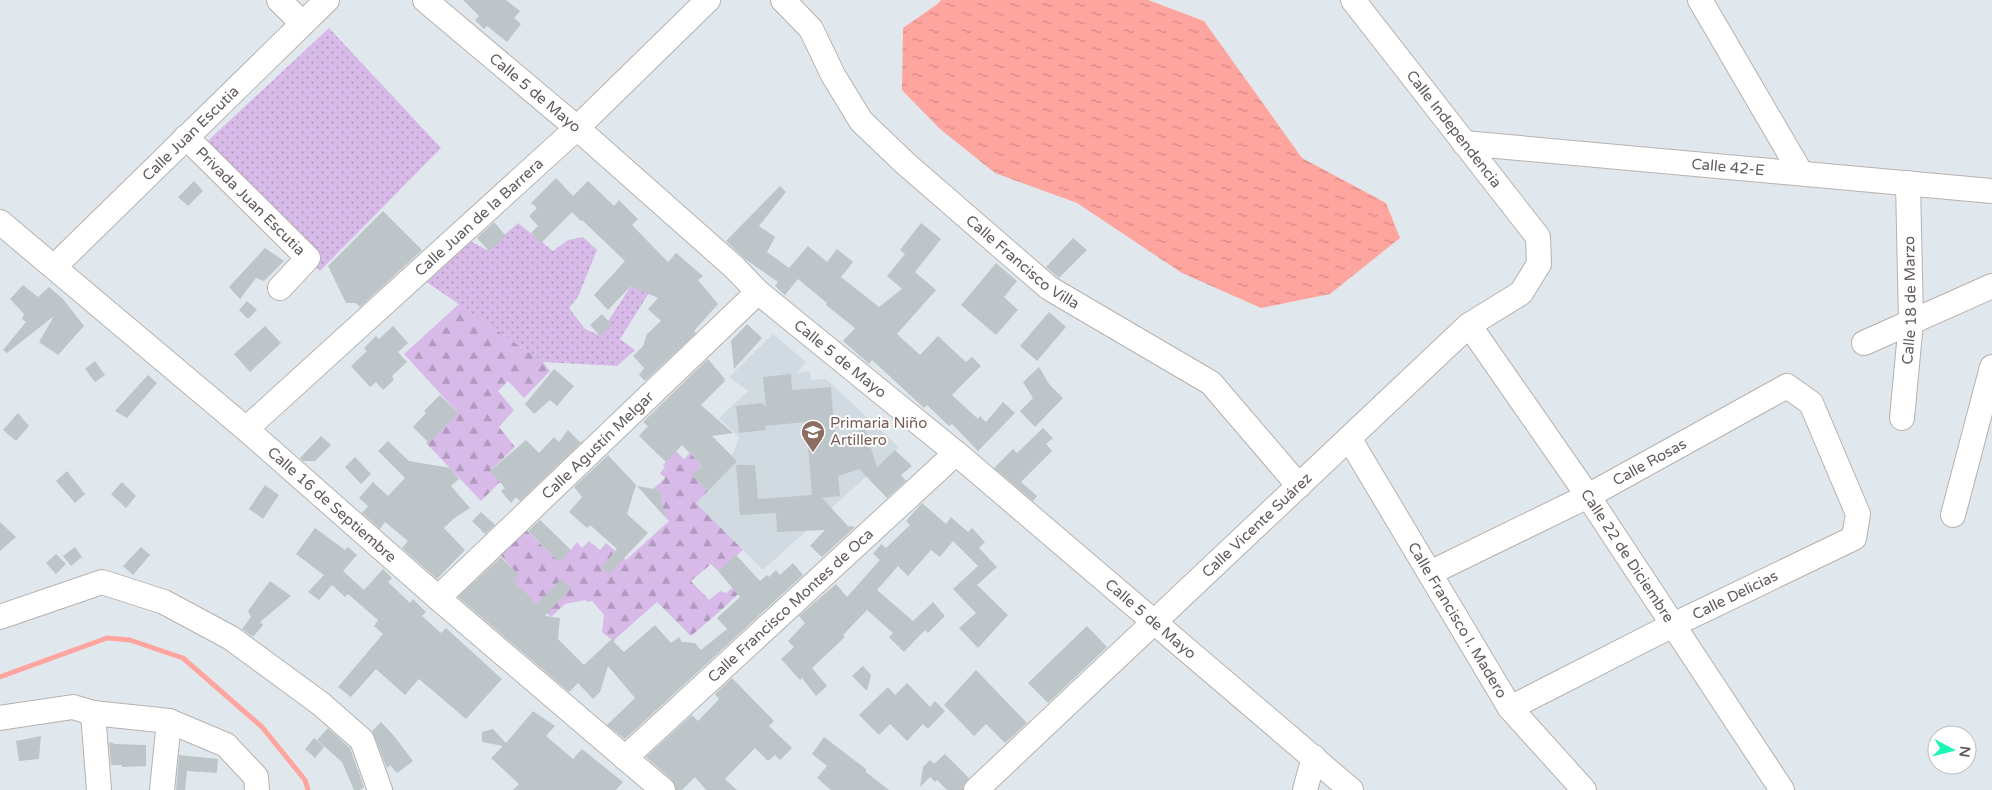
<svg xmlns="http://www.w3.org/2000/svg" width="1992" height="790" viewBox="0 0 1992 790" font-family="'Varela Round',sans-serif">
	<defs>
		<pattern id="forest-firs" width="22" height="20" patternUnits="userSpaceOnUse" patternTransform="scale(1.25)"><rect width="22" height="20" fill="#d7bae8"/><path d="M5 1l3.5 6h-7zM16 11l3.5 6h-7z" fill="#b29abf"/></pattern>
		<pattern id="park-dots" width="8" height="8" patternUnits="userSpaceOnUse" patternTransform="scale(1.25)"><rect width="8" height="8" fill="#d7bae8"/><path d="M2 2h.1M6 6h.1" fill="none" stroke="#b29abf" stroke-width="1.8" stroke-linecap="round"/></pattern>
		<pattern id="water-ripples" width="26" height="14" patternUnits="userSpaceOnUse" patternTransform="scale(1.25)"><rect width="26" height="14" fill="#ffa59f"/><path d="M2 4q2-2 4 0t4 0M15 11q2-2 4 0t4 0" fill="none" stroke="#d28985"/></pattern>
	</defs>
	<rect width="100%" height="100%" fill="#e0e8ee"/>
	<path fill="#d1dae0" d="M773,334L806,362L797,373L810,371L811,380L826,379L899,447L763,570L696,503L726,472L739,437L719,418L748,391L729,377Z"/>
	<path fill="url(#forest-firs)" d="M459,304L543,362L550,371L524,398L508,381L498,391L514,410L499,427L515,447L490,471L500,482L481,501L426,443L458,413L404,354Z
		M676,451L684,459L690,453L702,465L693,476L708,491L696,503L743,550L718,571L711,564L691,581L709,600L720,591L726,593L732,588L738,594C723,609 707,622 691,636L657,602L613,641L602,632L604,615L592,601L587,602L585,600L565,604L551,617L512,581L518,575L498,552L524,528L553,556L571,550L577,542L582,548L589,541L600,550L606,543L626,560L669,521L659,510L663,506L660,490L653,489L665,478L660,473L665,467L663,465Z"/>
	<path fill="url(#park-dots)" d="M329,28L441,148L320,271L196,152Z
		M518,223L553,251L568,240L583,237L597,250L578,297L569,308L585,329L599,335L631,286L649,293L620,339L635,350L617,366L543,362L425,281L470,241L487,250Z"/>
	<path fill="url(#water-ripples)" d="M941,0H1148L1204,21L1302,158L1386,203L1400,238L1330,294L1261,308L1182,273L1077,203L995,173L940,129L902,90L903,28L936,5Z"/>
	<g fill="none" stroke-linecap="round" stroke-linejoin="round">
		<path stroke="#ffa59f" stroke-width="5" d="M0,677L107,638L130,640L183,658L262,727L305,780L308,790"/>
	</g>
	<path fill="#bdc5c8" d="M463,0H506L520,11L514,18L521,24L507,42L487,26L484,29L475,20L479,16Z
		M556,178L573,196L588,181L614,206L619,200L638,219L632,225L668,262L676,253L703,276L698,280L718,304L694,331L696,333L645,381L639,375L644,368L633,356L643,346L647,334L661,321L648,309L658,298L631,286L608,310L594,295L625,261L582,220L581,221L572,212L541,243L531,233L538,226L529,216L537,208L531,203Z
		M194,181L203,191L188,206L178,197Z
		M780,186L786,192L759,226L775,237L767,252L789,268L808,246L827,262L837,249L853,262L841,277L879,307L902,289L887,276L905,254L900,250L921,223L941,239L915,272L936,290L897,334L920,355L938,336L966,362L972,357L981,366L952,395L978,419L980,416L986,422L1003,402L1015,413L978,451L952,424L949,426L927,405L924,408L872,360L869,364L843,341L855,328L826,305L827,303L798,279L785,295L775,286L778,282L745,259L726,241Z
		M383,211L422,250L360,307L356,303H346L328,266Z
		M494,222L506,236L489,251L477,238Z
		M1073,238L1087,250L1059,278L1046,267Z
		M265,248L284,261L264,281L256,278L240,299L229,287Z
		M996,263L1017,281L1004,297L1018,310L996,335L961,305Z
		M23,285L38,297L49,287L63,299L84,326L58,355L39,342L54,316L7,353L3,350L26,322L22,319L24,314L10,299Z
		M247,301L257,310L248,319L239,310Z
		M1049,312L1066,327L1037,361L1020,346Z
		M602,314L612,325L600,336L590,325Z
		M747,324L762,338L734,369L731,341Z
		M265,326L281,343L250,372L234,354Z
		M393,326L408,343L398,352L407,362L392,376L394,380L383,390L376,382L370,387L351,366L367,351L364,348L376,336L379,339Z
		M708,359L725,379L722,381L726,380L701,405L733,433L712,436L737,461L708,491L692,475L702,466L682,445L666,462L639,436L648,426L643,422Z
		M95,361L105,375L95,382L85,369Z
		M1039,367L1049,384L1063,398L1035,427L1020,411L1033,398L1023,382Z
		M554,369L574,386L557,406L550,400L534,414L525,404Z
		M791,374L792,390L831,387L835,439L865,429L877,467L895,450L912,466L901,475L906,481L887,498L859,469L838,476L840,496L822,498L848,526L855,527L822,557L810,546L825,530L777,532L776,513L740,515L736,465H755L758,499L812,495L806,422L765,426L766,430L739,433L736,406L762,403L766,407L763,377Z
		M148,375L157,383L127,418L115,411Z
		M440,395L458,413L429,443L413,427L426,413L424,411Z
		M18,413L29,426L16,441L3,430Z
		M1043,428L1053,438L1046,444L1052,451L1021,482L1037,496L1033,501L994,468L1013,449L1017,453Z
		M568,430L580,442L584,440L520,501L516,497L511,503L501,491L505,488L490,471L526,440L539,453L554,437L559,442Z
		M321,436L331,445L315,461H303L300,458Z
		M388,441L409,461L450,468L459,479L451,486L470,508L453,519L444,528L465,550L437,579L402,548L408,541L385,522L380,529L362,513L368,506L359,498L373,482L388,496L405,478L378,451Z
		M608,455L636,485L627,514L648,533L609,574L602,567L617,549L590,525L587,528L569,512L582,497L574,487Z
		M355,457L371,474L361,484L345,467Z
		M67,471L85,494L75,503L56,481Z
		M122,482L136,496L126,508L111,494Z
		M265,485L279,495L263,519L249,509Z
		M637,486L660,490L665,517Z
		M922,503L946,524L951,517L968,532L972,528L985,542L979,548L997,567L977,585L1008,615L978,648L959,628L976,613L953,589L978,566L953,541L940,557L931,550L908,576L898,566L877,590L913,621L933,602L945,616L928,633L925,630L904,652L889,637L893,633L867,610L843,635L845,637L812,668L827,686L816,696L802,678L800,680L781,659L794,647L788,641L805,623L799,616L836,584L847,597L880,560L873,554L881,544L886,548L910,525L906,521Z
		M481,512L495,525L485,534L472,521Z
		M540,520L571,550L559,562L528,531Z
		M0,522L16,537L0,551Z
		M315,528L345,550L348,547L357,555L343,571L364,590L383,569L392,578L388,582L410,603L413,599L426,612L422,616L441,633L446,628L502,679L466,719L419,679L405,695L376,669L351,697L338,687L383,634L374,626L378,620L348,594L345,597L332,585L319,600L308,592L324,575L296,554Z
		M75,547L82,557L71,566L63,556Z
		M141,547L150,555L133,575L123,566Z
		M56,554L66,564L56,574L46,563Z
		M736,555L760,581L767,575L769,577L776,570L780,575L793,563L803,575L625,739L607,725L635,698L608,666L600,692L593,699L578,683L569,692L458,597L501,557L519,575L513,581L537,604L561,579L571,588L545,616L560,618L558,639L584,665L616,635L614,642L624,652L655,625L671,643L679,637L682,642L695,643L701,650L727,629L717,618L740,597L718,571Z
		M270,581L291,596L260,622L263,625L253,637L242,629L251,617L248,611Z
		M1087,626L1107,647L1048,703L1028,683Z
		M863,666L871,675L867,691L852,676Z
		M976,670L1027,723L1005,743L986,724L974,736L944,705Z
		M732,678L774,721L769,726L792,748L780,760L775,755L768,761L755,748L725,779L737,790H706L695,777L682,790H676L672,780L646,757L692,715L698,721L719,699L715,694Z
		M907,683L930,707L935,701L945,711L928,729L923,724L907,741L890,724L879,735L859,715L888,687L895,695Z
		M533,711L555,726L546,736L573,759L582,749L623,782L616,790H513L519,784L491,758L503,746L482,742V732L493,729L506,743Z
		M381,722L394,736L413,761L397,773L390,765L387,768L372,731Z
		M328,728L350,748L364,787L360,790H354L342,762L317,740Z
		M41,736L39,759L19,761L16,741Z
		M824,737L866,769V772L889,790H831L817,778L827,766L812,754Z
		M314,738L324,747L315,758L305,749Z
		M109,742L115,744L146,745V766L122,767V765H111Z
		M945,754L969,778L963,786V790H947L937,780L935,782L930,777L920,787L923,767L930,760L934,764Z
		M179,755L218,759L217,773L187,771L185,790H176Z"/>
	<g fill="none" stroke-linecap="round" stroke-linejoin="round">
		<g stroke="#b7b1ae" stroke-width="26">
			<g id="minor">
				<path d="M279,0L302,23"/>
				<path id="s1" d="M425,0L577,128L734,267L758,292L956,453L1351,790"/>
				<path id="s2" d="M783,0L811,29L833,75L861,121L906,164L1049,288L1211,383L1299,486"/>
				<path d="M1700,0L1801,173"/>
				<path id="s3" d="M186,137L308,258L280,288"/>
				<path id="s4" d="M1464,143L1992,191"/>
				<path id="s5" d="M0,222L246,429L438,598L663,790"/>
				<path id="s6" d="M54,267L327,0"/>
				<path id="s7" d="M1469,325L1588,496L1782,790"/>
				<path d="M1864,343L1992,286"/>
				<path id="s8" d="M1902,418L1911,322L1908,183"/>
				<path id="s9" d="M246,429L577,128L708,0"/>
				<path id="s10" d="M1349,438L1510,708L1584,790"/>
				<path d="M1953,515L1992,367"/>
				<path id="s11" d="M1430,573L1588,496L1787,386L1811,403L1858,514L1854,538L1673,625L1510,708"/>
				<path id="s12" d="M438,598L758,292"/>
				<path d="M0,617L102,582L164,602L231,638L321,704L362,740L380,790"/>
				<path d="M93,713L99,790"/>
				<path d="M0,718L73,707L93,713L169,721L226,745L256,777L257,790"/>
				<path id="s13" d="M625,758L956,453"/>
				<path d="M162,790L169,721"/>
				<path id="s14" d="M976,790L1469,325L1521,293L1539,264L1538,237L1353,0"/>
				<path d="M1305,790L1314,757"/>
			</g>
		</g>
		<use href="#minor" stroke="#fff" stroke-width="24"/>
	</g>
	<defs>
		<g id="school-pin" transform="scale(1.25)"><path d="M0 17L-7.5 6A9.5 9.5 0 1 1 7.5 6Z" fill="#8d6e63" stroke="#fff"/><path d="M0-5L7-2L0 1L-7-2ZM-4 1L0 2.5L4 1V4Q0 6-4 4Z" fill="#fff"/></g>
	</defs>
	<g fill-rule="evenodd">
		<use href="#school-pin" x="813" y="432"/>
	</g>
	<g text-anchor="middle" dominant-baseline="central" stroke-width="4" stroke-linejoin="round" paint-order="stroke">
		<g font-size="15" fill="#635b59" stroke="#fff">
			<text stroke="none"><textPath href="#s1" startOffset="144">Calle 5 de Mayo</textPath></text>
			<text transform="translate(1454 129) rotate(52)">Calle Independencia</text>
			<text stroke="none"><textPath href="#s6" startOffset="191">Calle Juan Escutia</textPath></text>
			<text stroke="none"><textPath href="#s4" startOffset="265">Calle 42-E</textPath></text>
			<text stroke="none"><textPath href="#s3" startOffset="91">Privada Juan Escutia</textPath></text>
			<text stroke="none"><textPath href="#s9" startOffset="315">Calle Juan de la Barrera</textPath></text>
			<text stroke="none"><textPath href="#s2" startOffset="360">Calle Francisco Villa</textPath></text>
			<text stroke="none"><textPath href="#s8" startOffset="118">Calle 18 de Marzo</textPath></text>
			<text stroke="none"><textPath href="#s1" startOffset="549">Calle 5 de Mayo</textPath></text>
			<text stroke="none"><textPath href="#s12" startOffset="221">Calle Agustín Melgar</textPath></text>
			<text stroke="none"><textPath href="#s11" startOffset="246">Calle Rosas</textPath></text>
			<text stroke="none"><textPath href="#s5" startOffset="436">Calle 16 de Septiembre</textPath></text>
			<text stroke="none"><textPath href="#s14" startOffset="386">Calle Vicente Suárez</textPath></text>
			<text stroke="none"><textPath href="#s7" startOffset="280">Calle 22 de Diciembre</textPath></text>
			<text transform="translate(1735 595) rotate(-26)">Calle Delicias</text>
			<text stroke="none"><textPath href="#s13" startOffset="225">Calle Francisco Montes de Oca</textPath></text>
			<text stroke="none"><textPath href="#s1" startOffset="954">Calle 5 de Mayo</textPath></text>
			<text stroke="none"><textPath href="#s10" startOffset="212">Calle Francisco I. Madero</textPath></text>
		</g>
		<g font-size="15" fill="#785e54" stroke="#fff" text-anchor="start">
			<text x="830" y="423">Primaria Niño<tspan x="830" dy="17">Artillero</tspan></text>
		</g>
	</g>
	<g transform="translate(1952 750) rotate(97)"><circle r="24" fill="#ffffff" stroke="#c1bdbd"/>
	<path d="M0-4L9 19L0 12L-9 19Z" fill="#1cf7b8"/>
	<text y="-8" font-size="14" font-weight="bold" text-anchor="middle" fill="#635b59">N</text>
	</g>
</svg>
